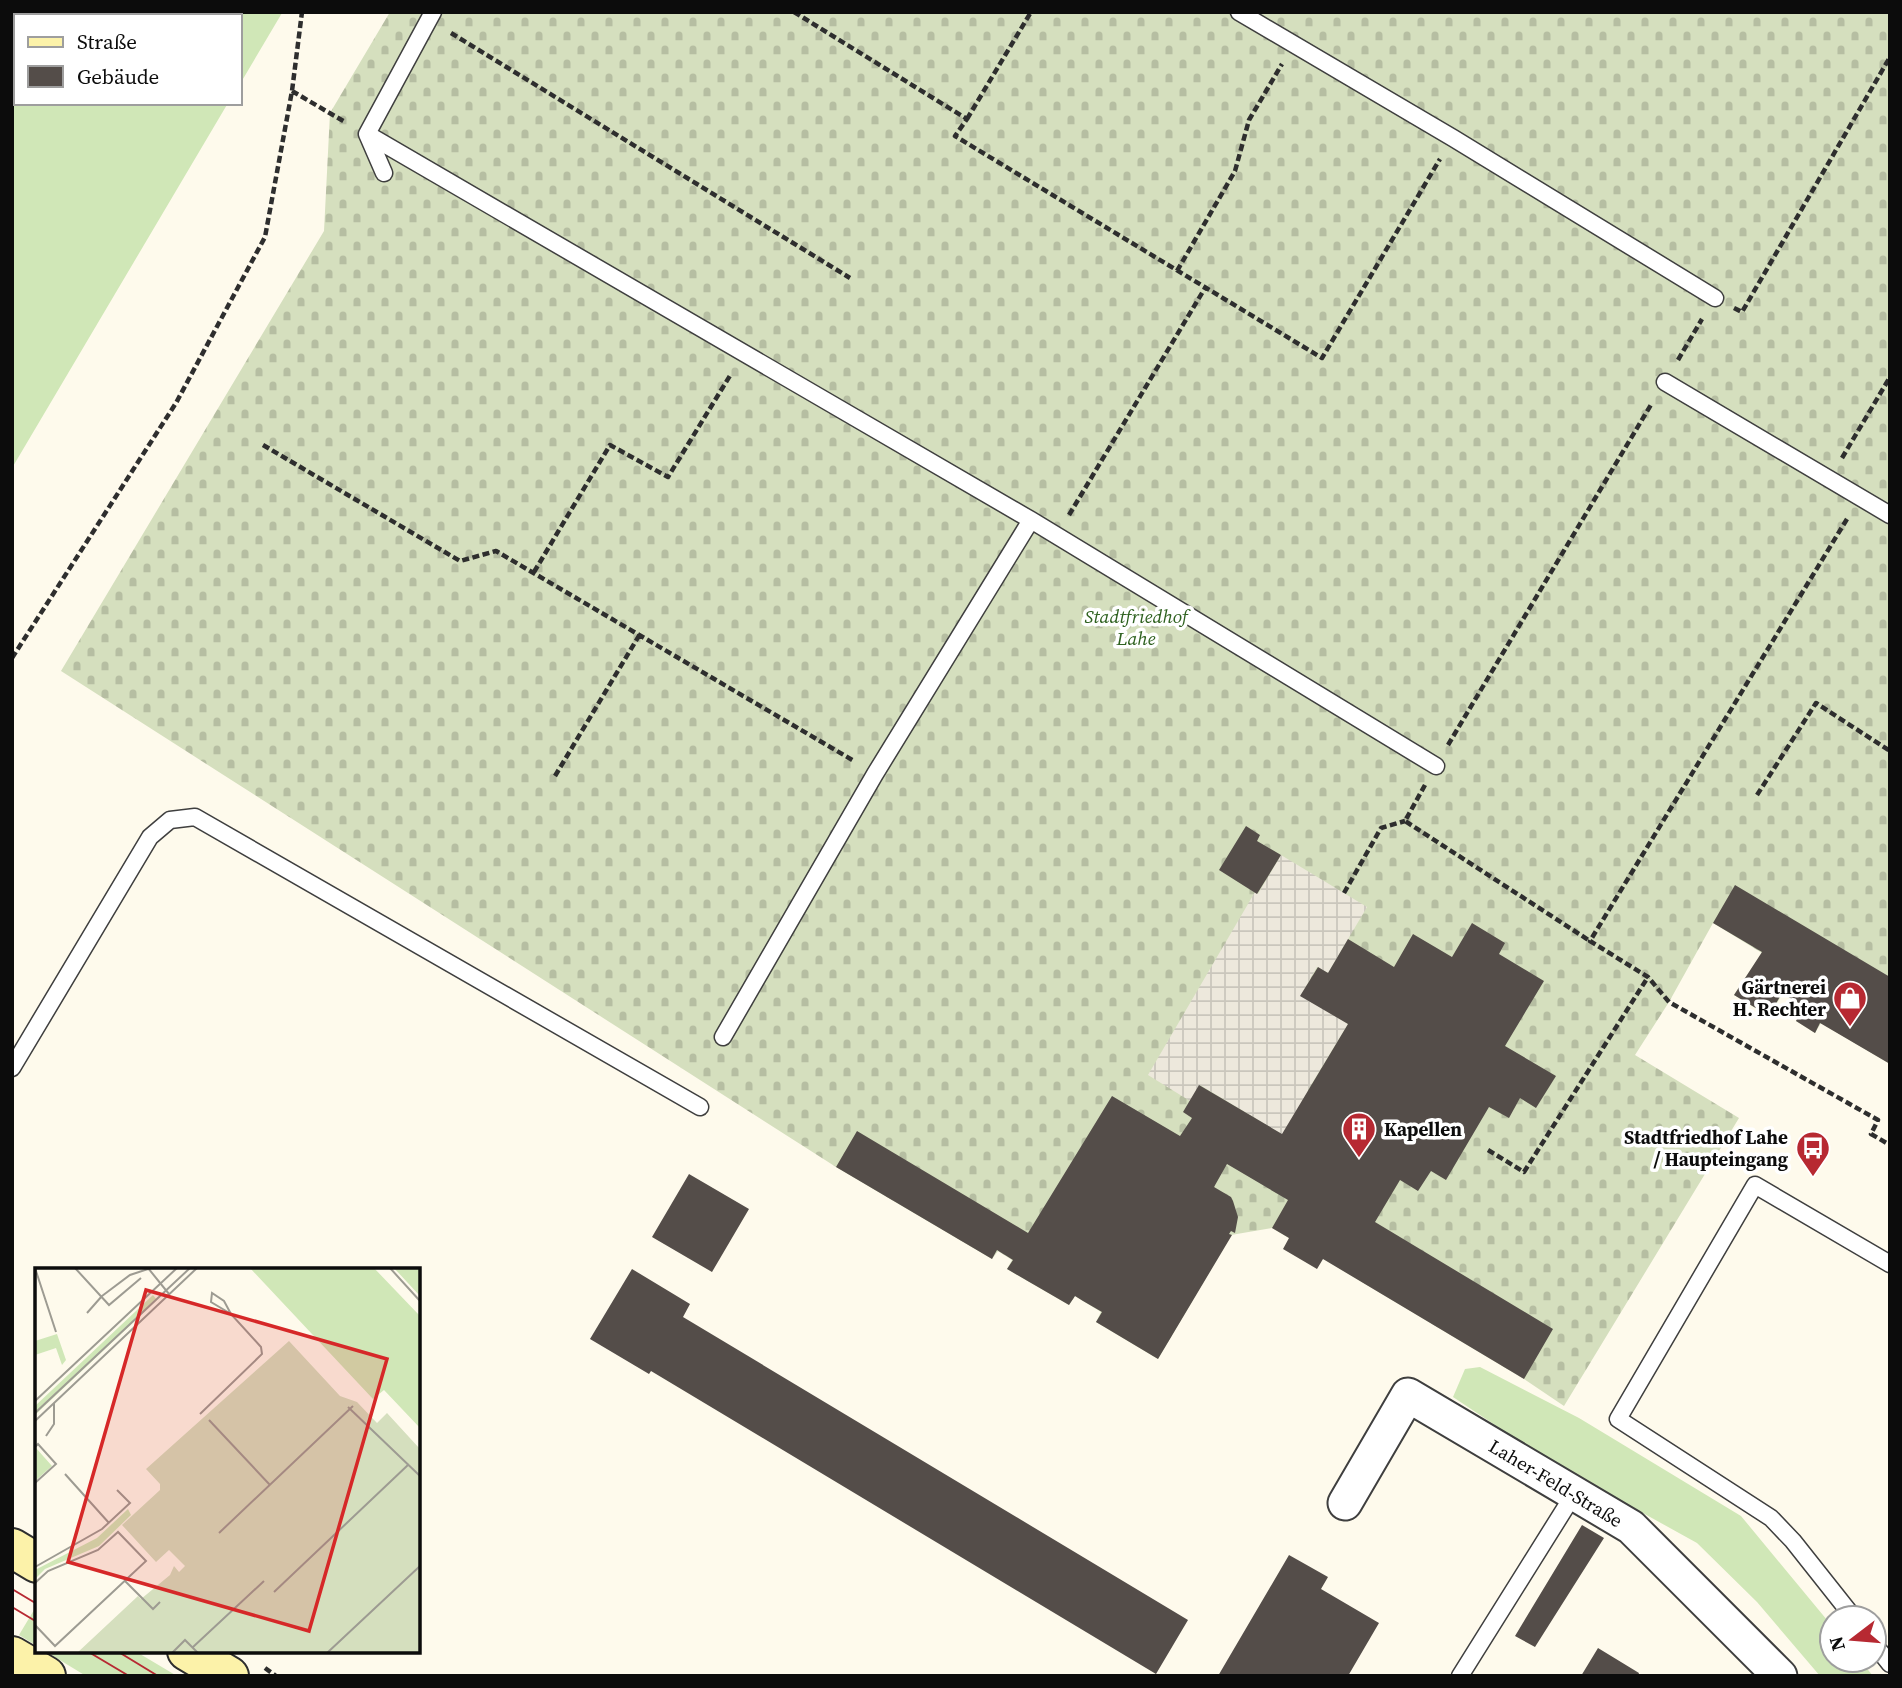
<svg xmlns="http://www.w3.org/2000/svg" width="1902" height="1688" viewBox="0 0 1902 1688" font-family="'Source Serif 4',serif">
	<defs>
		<pattern id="cemetery-stones" width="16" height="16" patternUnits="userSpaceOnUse" patternTransform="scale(1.75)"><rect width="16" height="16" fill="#d5dfbe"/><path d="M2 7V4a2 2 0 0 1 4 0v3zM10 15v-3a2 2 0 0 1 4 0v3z" fill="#b6bea2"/></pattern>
		<pattern id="plaza-grid" width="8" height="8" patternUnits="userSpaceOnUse" patternTransform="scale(1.75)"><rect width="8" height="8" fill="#ede8dc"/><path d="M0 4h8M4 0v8" fill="none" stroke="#cac6bc"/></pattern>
	</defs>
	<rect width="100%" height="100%" fill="#fefaec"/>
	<path fill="#d0e7b7" d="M12,12L282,13L240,84V16H16V103H228L12,468Z
		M1480,1367L1579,1418L1741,1516L1832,1626V1660H1860L1873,1676H1820L1757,1602L1697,1543L1549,1461L1453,1397L1465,1369Z
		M37,1605V1646L19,1635Z
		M45,1651H135L177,1676H86Z"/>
	<path fill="url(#cemetery-stones)" d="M390,12H1890V1064L1821,1023L1815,1033L1796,1021L1797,1019L1792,1016L1799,1004L1783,993L1769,1016L1734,995L1762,953L1713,923L1669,1002L1635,1055L1739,1118L1564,1406L1524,1379L1272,1228L1231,1235L1158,1359L1096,1322L1101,1312L1075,1296L1069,1305L1007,1269L1012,1260L998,1251L992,1259L836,1167L61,671L324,231L330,113Z"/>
	<path fill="url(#plaza-grid)" d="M1281,855L1367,907L1328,973L1317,967L1301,995L1348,1024L1308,1090L1303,1147L1200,1085L1190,1101L1148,1075L1255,892L1258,894Z"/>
	<path fill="#544d49" d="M1246,826L1260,835L1257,841L1281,855L1257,894L1219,870Z
		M1735,885L1890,977V1064L1820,1023L1815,1033L1796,1021L1797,1019L1792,1016L1800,1004L1782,993L1769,1016L1734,995L1762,952L1713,923Z
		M1472,923L1505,943L1499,954L1544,981L1505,1046L1556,1076L1536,1108L1520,1098L1509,1118L1489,1107L1446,1180L1431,1171L1418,1191L1400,1180L1375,1222L1553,1329L1524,1379L1323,1259L1317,1269L1283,1249L1289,1238L1272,1228L1288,1200L1227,1164L1214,1187L1231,1197L1233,1201L1238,1217L1235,1233L1231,1231L1229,1234L1232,1235L1158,1359L1096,1322L1102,1312L1083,1301L1075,1296L1069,1305L1007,1269L1013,1260L997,1250L992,1259L836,1167L857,1131L1028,1233L1112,1096L1180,1136L1192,1118L1183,1112L1199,1085L1282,1134L1348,1024L1300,996L1318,967L1328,973L1348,939L1394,967L1413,934L1452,957Z
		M689,1174L749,1209L712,1272L652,1237Z
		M632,1269L690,1304L683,1317L1188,1620L1156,1674L651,1371L649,1374L590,1339Z
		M1582,1525L1604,1538L1535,1647L1515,1636Z
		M1289,1555L1328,1577L1321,1589L1379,1623L1348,1676H1218Z
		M1598,1648L1639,1673L1638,1676H1581Z"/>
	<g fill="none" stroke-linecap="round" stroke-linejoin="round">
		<g stroke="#3f3f3f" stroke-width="19">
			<path id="service" d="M1239,12L1453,138L1715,298
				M367,134L1031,520L1436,766
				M384,173L367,134L433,12
				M1665,382L1890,515
				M723,1037L875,774L1031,520
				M12,1068L150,837L170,820L195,817L700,1107
				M1854,1618L1793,1541L1771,1518L1618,1419L1755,1185L1890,1264
				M1874,1644L1890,1664
				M1460,1676L1574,1494"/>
		</g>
		<g stroke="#3f3f3f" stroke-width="37">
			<path id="minor" d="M1345,1503L1408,1395L1631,1527L1780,1676"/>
		</g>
		<g stroke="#2e2e2e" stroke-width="42">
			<path id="secondary" d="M12,1548L37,1563
				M187,1651L229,1676
				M12,1656L46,1676"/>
		</g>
		<path stroke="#2e2e2e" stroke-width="4.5" stroke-dasharray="7 3.5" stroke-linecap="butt" d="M794,12L967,119L955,136L1322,358L1440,159
			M451,33L850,278
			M292,91L345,122
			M967,119L1031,12
			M1177,271L1235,171L1249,120L1282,64
			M1734,308L1742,312L1890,57
			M1678,360L1702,319
			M263,445L460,561L496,551L854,761
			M1842,458L1890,377
			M1069,515L1205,288
			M1847,519L1590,941L1648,977L1669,1002L1878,1120L1871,1134L1890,1145
			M534,572L610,445L668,477L731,374
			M12,658L176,403L265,237L292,91L302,12
			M1448,745L1652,403
			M555,776L640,634
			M1425,785L1405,821L1590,941
			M1757,795L1816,703L1890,751
			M1344,893L1381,828L1405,821
			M1488,1150L1524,1172L1648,977
			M265,1668L276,1676"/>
		<use href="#service" stroke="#fff" stroke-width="16"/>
		<use href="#minor" stroke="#fff" stroke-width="33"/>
		<use href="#secondary" stroke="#fcf2a9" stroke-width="38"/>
		<path stroke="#b72932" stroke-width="2" d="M12,1589L37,1604
			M12,1607L37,1622
			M87,1651L129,1676
			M117,1651L158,1676"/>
	</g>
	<defs>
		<g id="shop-pin" transform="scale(1.75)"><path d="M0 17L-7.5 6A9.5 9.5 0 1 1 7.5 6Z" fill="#b72932" stroke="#fff"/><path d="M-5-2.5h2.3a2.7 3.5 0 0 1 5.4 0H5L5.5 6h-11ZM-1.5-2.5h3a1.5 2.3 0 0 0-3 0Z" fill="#fff"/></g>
		<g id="building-pin" transform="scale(1.75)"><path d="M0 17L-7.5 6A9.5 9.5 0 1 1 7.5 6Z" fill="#b72932" stroke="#fff"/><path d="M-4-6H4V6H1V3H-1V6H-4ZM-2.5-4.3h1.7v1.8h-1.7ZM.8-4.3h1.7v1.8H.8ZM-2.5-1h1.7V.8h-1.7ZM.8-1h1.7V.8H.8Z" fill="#fff"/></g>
		<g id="bus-pin" transform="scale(1.75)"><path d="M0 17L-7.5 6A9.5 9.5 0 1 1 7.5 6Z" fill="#b72932" stroke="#fff"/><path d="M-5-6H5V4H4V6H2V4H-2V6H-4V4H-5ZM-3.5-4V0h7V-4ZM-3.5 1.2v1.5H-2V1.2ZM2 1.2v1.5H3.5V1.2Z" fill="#fff"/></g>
	</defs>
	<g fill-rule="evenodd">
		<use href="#shop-pin" x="1850" y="998"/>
		<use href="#building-pin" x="1359" y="1129"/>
		<use href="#bus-pin" x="1813" y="1148"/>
	</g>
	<g text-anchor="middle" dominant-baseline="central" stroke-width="7" stroke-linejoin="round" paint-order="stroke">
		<g font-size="19" font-style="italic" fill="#2e611f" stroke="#fff">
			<text x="1136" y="616">Stadtfriedhof<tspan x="1136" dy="22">Lahe</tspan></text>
		</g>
		<g font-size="19" font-weight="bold" fill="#0c0c0c" stroke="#fff" text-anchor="end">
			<text x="1826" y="987">Gärtnerei<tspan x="1826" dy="22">H. Rechter</tspan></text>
			<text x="1384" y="1129" text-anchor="start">Kapellen</text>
			<text x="1788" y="1137">Stadtfriedhof Lahe<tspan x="1788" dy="22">/ Haupteingang</tspan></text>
		</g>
		<g font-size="19" fill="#0c0c0c" stroke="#fff">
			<text transform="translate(1556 1483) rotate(31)">Laher-Feld-Straße</text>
		</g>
	</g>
	<g transform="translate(35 1268)">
		<rect width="385" height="385" fill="#fefaec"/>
		<path d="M215,0H339L385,48V160L349,122L338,131ZM359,0H385V28ZM118,27L122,32L0,147V138ZM22,66L31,92L27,97L21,80L0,87V73ZM1,180L17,198L0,213V181ZM93,241L96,247L64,278L10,301L0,311V302L62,270Z" fill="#d0e7b7"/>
		<path d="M254,73L305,128L322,134L342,155L352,145L385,181V385H42L103,328L106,331L135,307L139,298L144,304L150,298L134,282L121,294L87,257L125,222V216L111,201Z" fill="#d5dfbe"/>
		<path fill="none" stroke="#9d9b92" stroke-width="2" d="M0,0L21,64M40,0L74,37L106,10M113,0L134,26M355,0L385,33M67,28L95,7L113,1M52,45L67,28M0,133L142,0M313,139L385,208M0,145L155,0M165,146L227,86L226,79L196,46L176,34L177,25L189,33L196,46M174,152L235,217M0,153L162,0M11,168L19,156V135M0,179L3,176L21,196L0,215M30,206L74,255M184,265L318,138M0,299L67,261L95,235L82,222M90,313L118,341L125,334M0,315L13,303L63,282L83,264L111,293L20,378L0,357M239,324L374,196M158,379L229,313M137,385L150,372L163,385M292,385L385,298"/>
		<path fill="#d62828" fill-opacity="0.15" stroke="#d62828" stroke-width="3.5" d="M111,22L352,91L274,363L33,294Z"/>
		<rect width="385" height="385" fill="none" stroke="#0c0c0c" stroke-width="3.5"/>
	</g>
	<rect width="1902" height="1688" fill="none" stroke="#0c0c0c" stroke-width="28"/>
	<rect x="14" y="14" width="228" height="91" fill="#ffffff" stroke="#9e9e9e" stroke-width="2"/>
	<rect x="28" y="37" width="35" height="10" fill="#fcf2a9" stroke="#9e9e9e" stroke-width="2"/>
	<text x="77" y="49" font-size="21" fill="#0c0c0c">Straße</text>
	<rect x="28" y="66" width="35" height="21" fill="#544d49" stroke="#9e9e9e" stroke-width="2"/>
	<text x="77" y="84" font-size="21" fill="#0c0c0c">Gebäude</text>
	<g transform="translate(1853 1639) rotate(254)"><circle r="33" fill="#ffffff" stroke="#9e9e9e" stroke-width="2"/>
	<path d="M0-5L12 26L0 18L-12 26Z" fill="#b72932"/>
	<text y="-10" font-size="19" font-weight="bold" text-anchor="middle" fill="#0c0c0c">N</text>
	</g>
</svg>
